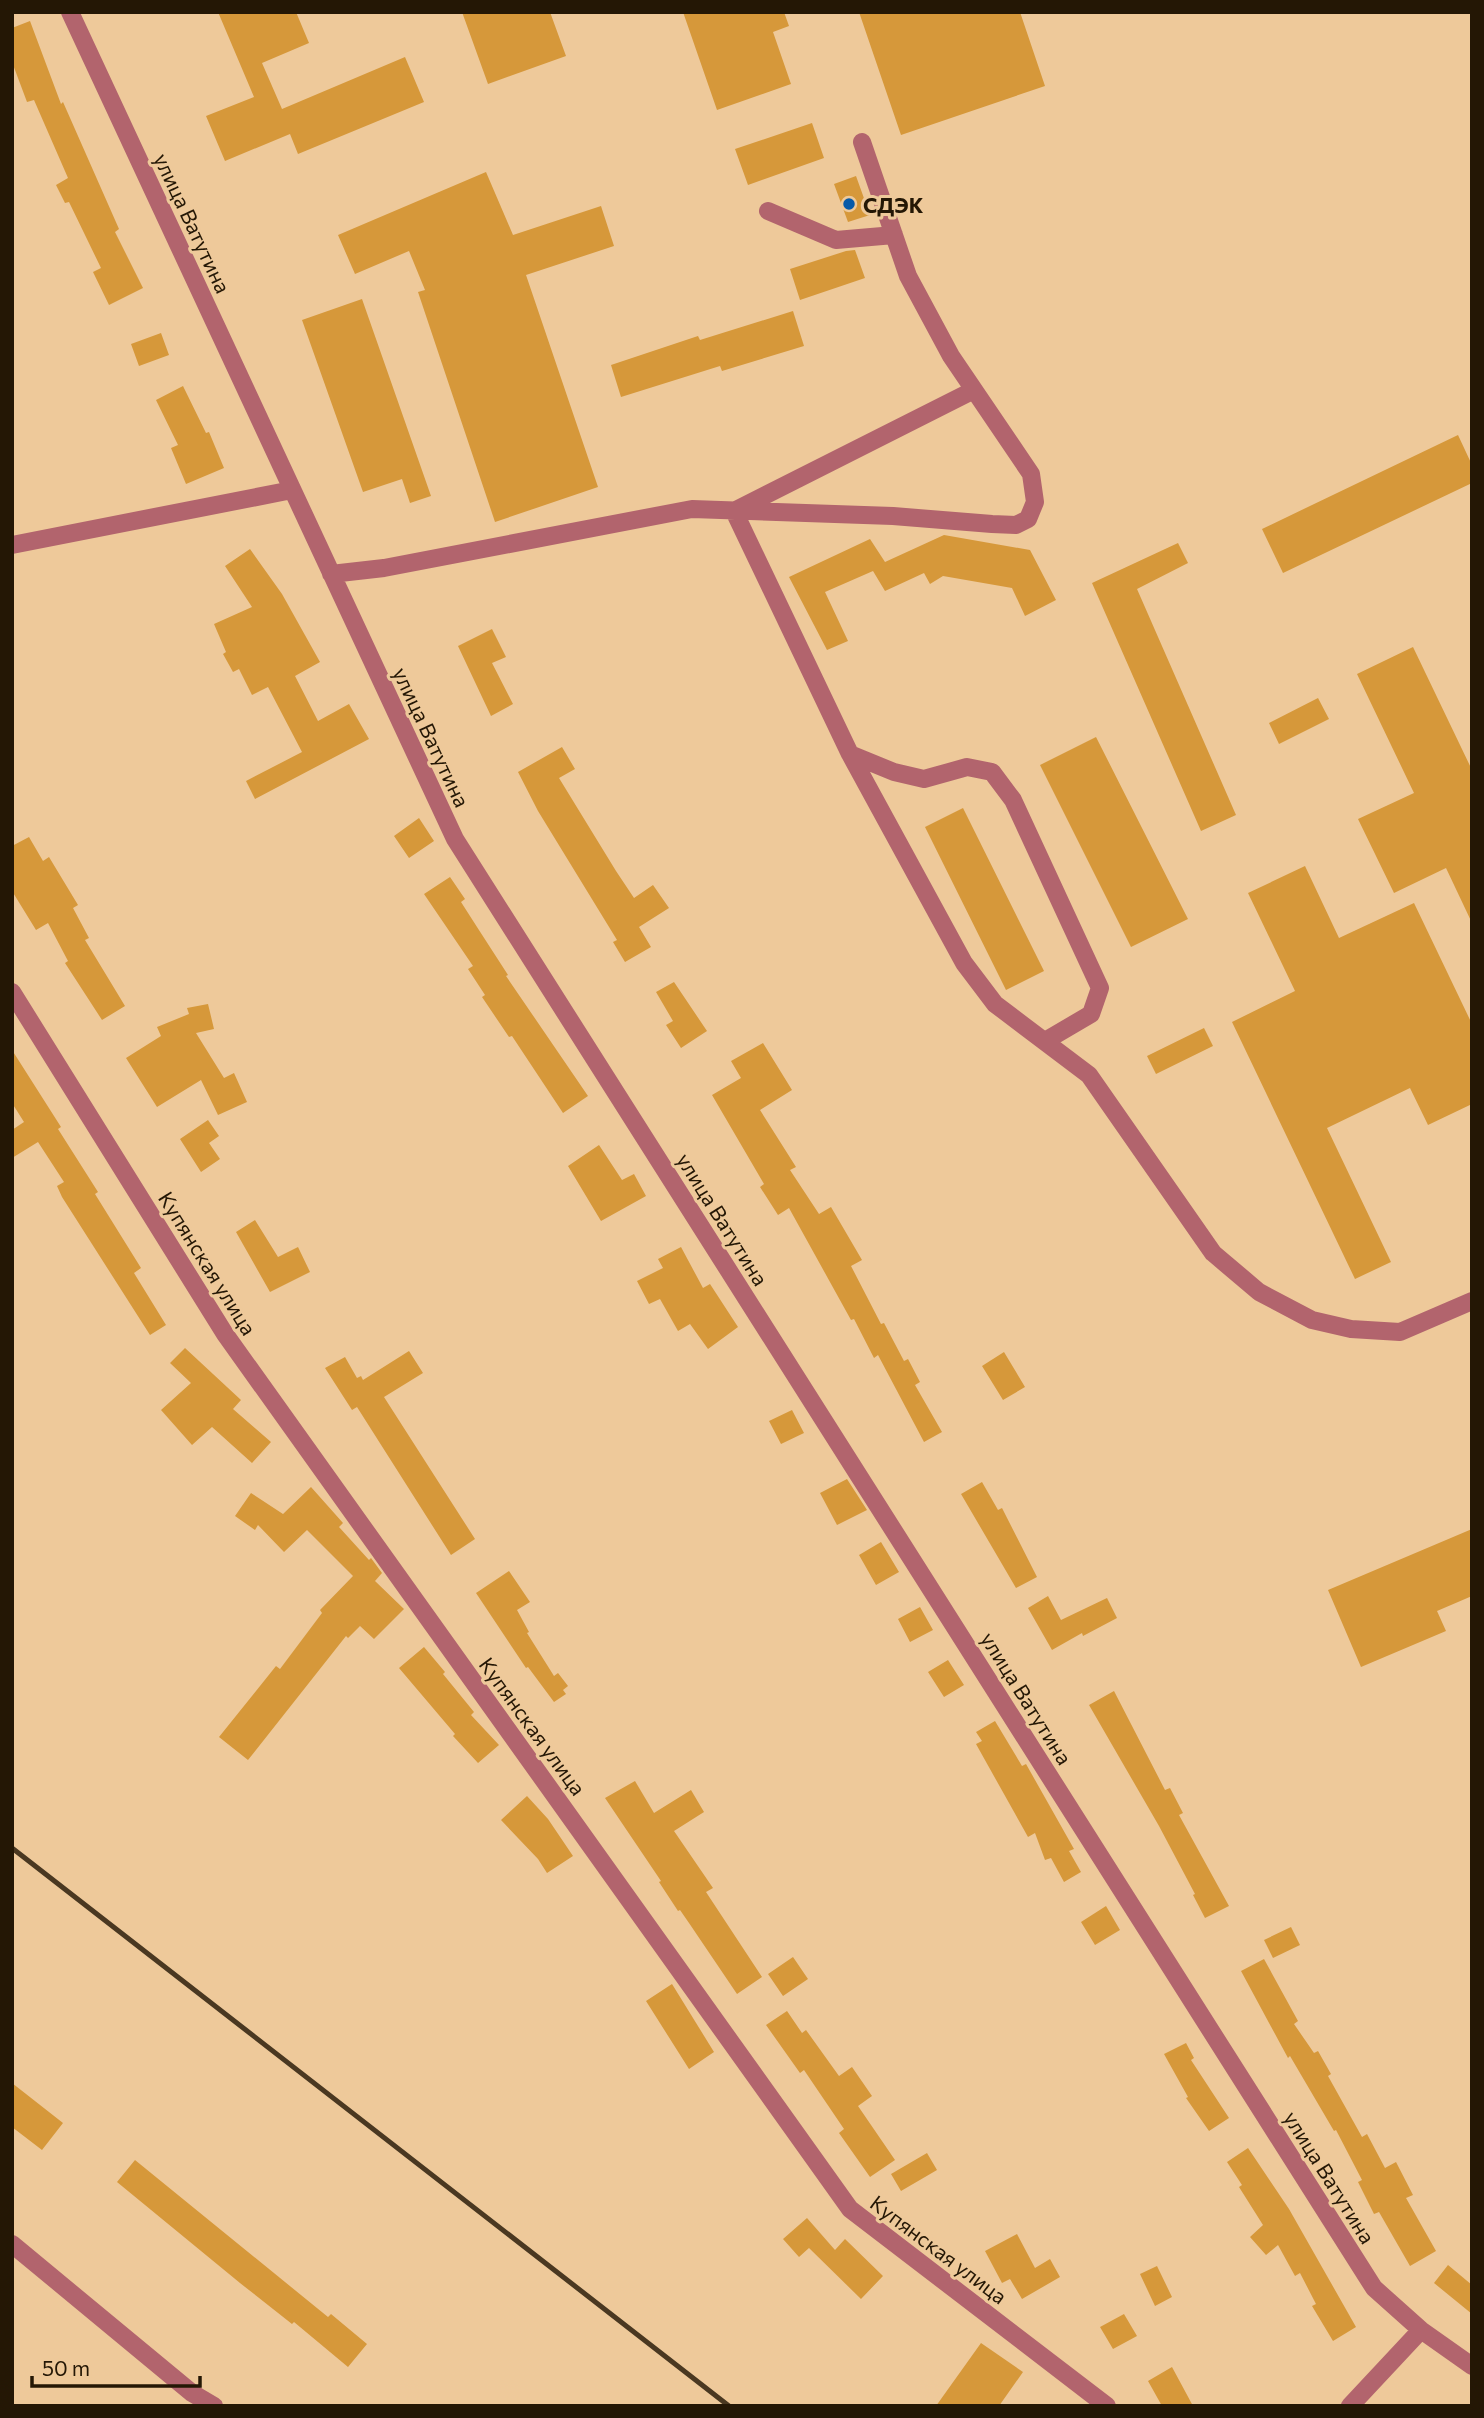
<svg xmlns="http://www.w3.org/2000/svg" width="1484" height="2418" viewBox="0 0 1484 2418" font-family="Commissioner,sans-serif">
	<rect width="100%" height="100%" fill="#eec99a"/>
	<path fill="#d6983a" d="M218,12H296L309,43L262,63L282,109L405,57L424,102L298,154L290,134L225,161L206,116L254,97Z
		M462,12H550L566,56L488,84Z
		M683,12H784L789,26L773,32L791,84L717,110Z
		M859,12H1020L1045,86L901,135Z
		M30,21L61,104L63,102L119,229L115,232L143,288L109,305L93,272L101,268L69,202L65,203L56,185L68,178L34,100L27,102L12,62V28Z
		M812,123L824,158L748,185L735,149Z
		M486,172L513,235L601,206L614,246L526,275L598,487L495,522L418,292L425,290L409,251L355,274L338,235Z
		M856,176L870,215L848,222L834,184Z
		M855,250L865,278L800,300L790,269L846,251Z
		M362,299L431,496L410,503L402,479L363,492L302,320Z
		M793,311L804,346L722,371L720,366L621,397L611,365L698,336L700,340Z
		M161,333L169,355L139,366L131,344Z
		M183,386L206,433L209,432L224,468L186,484L171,448L178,445L156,400Z
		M1458,435L1472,465V483L1283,573L1262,529Z
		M944,535L1030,550L1056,600L1025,616L1012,588L943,576L930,584L924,573L885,591L873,571L825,592L848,641L827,650L789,577L870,539L885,562Z
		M1178,543L1188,563L1137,589L1236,815L1201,831L1092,583Z
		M250,549L282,594L320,662L295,676L318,721L349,704L369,739L255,799L246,781L302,752L268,687L252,695L239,669L233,672L223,654L226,652L214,624L252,607L225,566Z
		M492,629L506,657L492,663L513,704L491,716L458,646Z
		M1413,647L1472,770V923L1446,868L1394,893L1358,819L1414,793L1357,674Z
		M1318,698L1329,719L1279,744L1269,723Z
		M1096,737L1188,919L1131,947L1040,765Z
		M562,747L575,769L559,778L616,871L634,898L653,885L669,908L639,927L651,947L625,962L613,942L617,940L538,811L518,772Z
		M963,808L1044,971L1006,990L925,827Z
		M419,818L434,841L409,858L394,836Z
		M29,837L43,861L49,857L78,905L73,908L89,938L85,940L125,1006L102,1020L65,963L68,961L48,923L36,930L12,891V846Z
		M1305,866L1339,938L1414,903L1472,1024V1104L1428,1125L1410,1088L1327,1128L1391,1262L1355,1279L1232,1022L1295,991L1248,893Z
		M450,877L465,899L461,902L477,927L508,975L506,976L588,1096L563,1113L512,1036L509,1037L482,997L485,995L468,969L473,966L424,894Z
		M674,982L707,1031L681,1048L666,1025L673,1021L656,992Z
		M208,1004L214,1029L196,1033L224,1078L234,1073L247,1102L218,1115L201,1080L157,1107L126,1058L161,1036L157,1027L189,1014L187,1008Z
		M1204,1028L1213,1046L1156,1074L1147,1056Z
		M763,1043L792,1090L760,1110L796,1167L790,1170L819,1214L831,1207L862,1260L851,1266L881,1324L884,1323L904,1361L908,1359L920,1382L915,1385L942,1432L924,1442L878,1355L874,1358L854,1319L851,1320L789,1208L778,1215L760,1187L764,1184L712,1095L741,1078L731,1061Z
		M12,1050L61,1127L58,1129L98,1192L95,1194L141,1268L134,1273L166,1325L150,1335L62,1197L57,1186L64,1182L38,1142L12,1158V1130L24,1122L12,1103Z
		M208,1120L219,1136L209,1143L220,1159L201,1172L180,1139Z
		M599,1145L622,1180L634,1174L646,1196L601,1221L568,1166Z
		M255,1220L278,1257L298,1247L310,1272L270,1292L236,1232Z
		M681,1247L703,1288L710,1284L738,1327L708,1349L690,1324L678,1331L660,1299L649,1304L637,1281L663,1268L658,1259Z
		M185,1348L241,1400L233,1409L271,1442L252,1463L212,1427L192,1445L161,1410L191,1383L170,1363Z
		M409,1351L423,1373L384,1397L475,1539L451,1555L357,1407L352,1410L325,1368L345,1357L357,1378L361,1376L363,1380Z
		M1004,1352L1025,1387L1003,1400L982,1366Z
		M792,1410L804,1433L781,1444L769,1421Z
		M847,1479L867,1510L837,1525L820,1493Z
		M982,1482L998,1510L1002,1508L1037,1577L1016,1588L961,1494Z
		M311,1487L343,1523L339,1527L369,1560L371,1558L382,1573L375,1581L404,1609L374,1639L360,1626L348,1638L346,1636L248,1760L219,1737L276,1666L280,1669L322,1613L320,1610L353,1576L307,1530L284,1552L258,1525L255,1530L235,1516L251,1493L283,1514Z
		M1472,1529V1596L1437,1611L1446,1631L1361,1667L1328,1590Z
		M881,1542L899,1572L876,1585L859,1555Z
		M509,1571L530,1602L517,1610L529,1632L527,1633L554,1676L558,1673L568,1686L563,1690L566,1694L554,1702L528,1667L526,1668L476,1593Z
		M1048,1596L1061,1620L1107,1598L1117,1618L1083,1636L1082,1633L1052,1650L1028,1608Z
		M920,1607L933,1630L910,1642L898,1619Z
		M424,1647L445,1672L443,1674L474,1712L471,1715L499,1745L478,1763L453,1736L455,1734L399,1668Z
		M948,1660L964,1685L944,1697L928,1672Z
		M1114,1691L1165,1790L1170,1788L1183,1813L1179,1815L1229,1906L1205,1918L1193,1895L1195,1894L1159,1826L1089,1705Z
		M995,1721L1022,1766L1026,1764L1074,1849L1069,1851L1081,1872L1064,1882L1051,1858L1045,1860L1035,1833L1028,1837L976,1744L982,1741L976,1732Z
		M635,1781L654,1813L691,1790L704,1812L674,1831L713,1888L706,1892L762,1977L737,1994L689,1923L680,1910L678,1911L659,1882L661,1881L605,1798Z
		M527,1796L548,1819L573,1856L547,1873L538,1859L501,1820Z
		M1106,1906L1120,1930L1095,1945L1081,1922Z
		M1291,1927L1300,1945L1273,1958L1264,1940Z
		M793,1957L808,1979L783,1996L768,1974Z
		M1264,1959L1298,2021L1294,2024L1314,2053L1318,2051L1331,2074L1328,2076L1362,2137L1367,2134L1385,2168L1396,2162L1413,2195L1406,2198L1436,2251L1410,2266L1379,2212L1374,2214L1358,2182L1362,2180L1336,2130L1334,2131L1290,2056L1288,2058L1241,1971Z
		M672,1984L714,2052L689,2069L646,2001Z
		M787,2011L802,2033L806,2030L839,2076L852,2067L872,2096L858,2106L895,2160L870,2177L839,2133L844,2129L804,2070L800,2073L766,2025Z
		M1186,2043L1194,2058L1191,2060L1229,2118L1209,2131L1186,2098L1188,2097L1164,2054Z
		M12,2083L63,2123L42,2150L12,2127Z
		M1248,2148L1289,2209L1356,2327L1333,2341L1312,2306L1316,2304L1300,2273L1295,2276L1278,2245L1266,2255L1250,2237L1263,2225L1239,2187L1242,2185L1227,2162Z
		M927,2153L937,2170L901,2191L891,2174Z
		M135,2160L328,2317L331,2314L367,2344L348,2367L294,2322L292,2324L240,2283L117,2182Z
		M807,2218L835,2250L845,2239L883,2276L861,2299L809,2248L799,2257L783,2239Z
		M1017,2234L1035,2268L1050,2259L1060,2277L1022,2299L1010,2279L1002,2283L985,2251Z
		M1448,2265L1472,2285V2314L1434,2283Z
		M1157,2266L1172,2297L1155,2306L1140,2274Z
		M1124,2314L1137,2336L1113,2349L1100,2327Z
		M981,2343L1023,2372L999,2406H936Z
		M1172,2367L1193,2406H1162L1148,2381Z"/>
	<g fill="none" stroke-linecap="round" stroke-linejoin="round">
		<path stroke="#b2646d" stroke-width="18" d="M70,12L455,839L1374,2288L1421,2330L1472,2366
			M768,211L836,240L894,235
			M974,390L734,511L850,754L964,963L995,1004L1089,1075L1213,1253L1259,1292L1312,1320L1351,1329L1400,1332L1472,1301
			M12,545L292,490
			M331,574L384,568L692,509L893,516L992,524L1016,525L1028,519L1035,502L1031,474L951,356L908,276L862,142
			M850,754L894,772L924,779L967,767L992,772L1013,800L1100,988L1091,1014L1045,1041
			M12,992L225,1334L850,2209L1107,2406
			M12,2244L192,2393L214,2406
			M1350,2406L1421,2330"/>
		<path stroke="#4a3821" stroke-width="5" d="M12,1848L729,2406"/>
	</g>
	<circle fill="#075aa8" stroke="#eec99a" stroke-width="2.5" cx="849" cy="204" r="7"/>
	<g text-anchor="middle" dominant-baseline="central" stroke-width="6" stroke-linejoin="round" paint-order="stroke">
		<g font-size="21" font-weight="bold" fill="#241705" stroke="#eec99a" text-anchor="start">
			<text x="863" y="204">СДЭК</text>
		</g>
		<g font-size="21" fill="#241705" stroke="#eec99a">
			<text transform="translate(193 223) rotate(65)">улица Ватутина</text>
			<text transform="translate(432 737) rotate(65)">улица Ватутина</text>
			<text transform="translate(723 1219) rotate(58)">улица Ватутина</text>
			<text transform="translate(208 1263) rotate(58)">Купянская улица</text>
			<text transform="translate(1027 1698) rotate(58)">улица Ватутина</text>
			<text transform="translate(533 1726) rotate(54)">Купянская улица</text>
			<text transform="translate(1330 2177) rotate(58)">улица Ватутина</text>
			<text transform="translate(939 2249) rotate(37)">Купянская улица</text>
		</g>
	</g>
	<rect width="1484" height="2418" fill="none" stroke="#241705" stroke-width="28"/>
	<path d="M32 2376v10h168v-10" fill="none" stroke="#241705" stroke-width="3.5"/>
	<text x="42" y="2376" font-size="21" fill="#241705" stroke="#eec99a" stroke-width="5" paint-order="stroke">50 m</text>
</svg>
